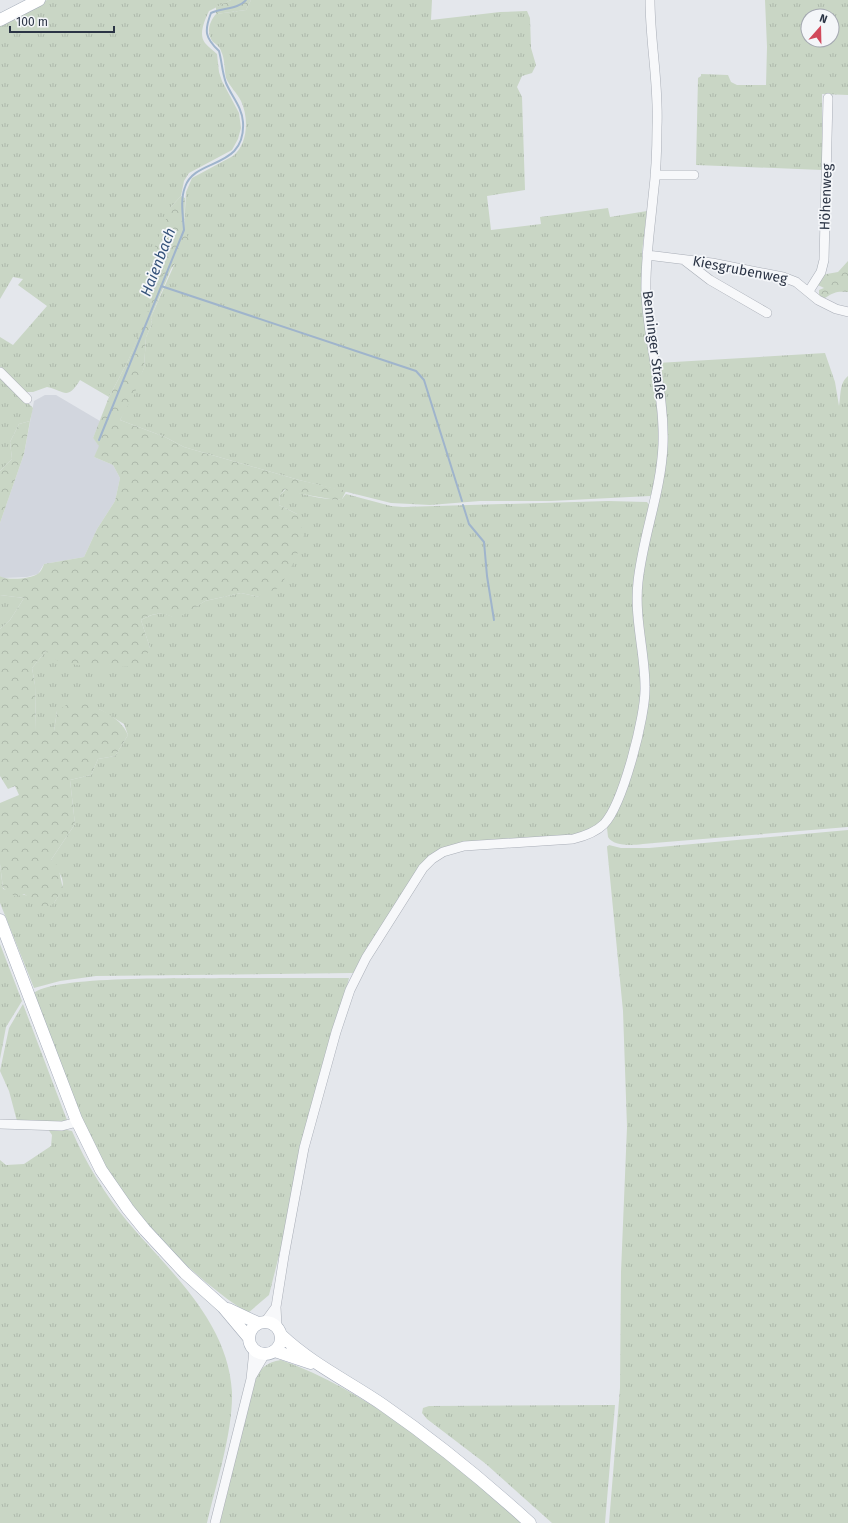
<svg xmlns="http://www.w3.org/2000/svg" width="848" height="1523" viewBox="0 0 848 1523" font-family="'Fira Sans',sans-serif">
	<defs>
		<pattern id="grass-tufts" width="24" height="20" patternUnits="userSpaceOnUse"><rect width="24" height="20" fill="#c9d6c5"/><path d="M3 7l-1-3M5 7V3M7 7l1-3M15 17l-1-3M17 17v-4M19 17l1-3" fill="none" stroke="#adb8ab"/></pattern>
		<pattern id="forest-crowns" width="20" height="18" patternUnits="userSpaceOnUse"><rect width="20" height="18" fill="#c9d6c5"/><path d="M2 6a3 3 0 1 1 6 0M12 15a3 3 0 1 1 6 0" fill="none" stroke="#adb8ab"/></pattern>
	</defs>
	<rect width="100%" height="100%" fill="#e4e7ec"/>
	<path fill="#d2d6de" d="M45,395H56L100,421L93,438L100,446L94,457L113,465L120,478L115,501L97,529L84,557L44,564L38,574L27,577L3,578L0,576V523L24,454L34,401Z"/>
	<path fill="url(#grass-tufts)" fill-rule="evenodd" d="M47,0H231L209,11C205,20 198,34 205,43C208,47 213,50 217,54L219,72L222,81L239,113L241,128L238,139L232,150L189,173L184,181L181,196L171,207L165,268L161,282L128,361L109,397L80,380C67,401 65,391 47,387L33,392H25L0,369V337L13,345L47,306L18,285L23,279L13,277L0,299V25Z
		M251,0H432L431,20L500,12L527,11L530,18L531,48L536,65L532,73L522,76L517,87L522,97L525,190L487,196L491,230L541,224L540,217L608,208L610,217L647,211L642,252V280L659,422L658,463L653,493L650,496L551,501H480L430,505L391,503L299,480L184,447L165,437L120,420L144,368L146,337L152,324L151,317L175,263L184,230L186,192L192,178L233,156C248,144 249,118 241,101C237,93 230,87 226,78C224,69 225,59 221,51C220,47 216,44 213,42C206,33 209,22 216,14L246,10Z
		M765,0H848V95L822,94V170L696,165L698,78L701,76V74L728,75L731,82L737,85H766L767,47ZM808,16H832V40H808Z
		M825,353L835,382L839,406C841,396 839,383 848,376V827L654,843C641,844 615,849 608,837L607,828L643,729L641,588L648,546L662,485L657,363Z
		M0,375L33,408L30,421L19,424L10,442L12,459L0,471Z
		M286,489C301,494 326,501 342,499L346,494L391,506L403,507L608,501L647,502L649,505L638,556L642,687L638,729L612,807L601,823L576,835L436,852L353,973L96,976L60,981L34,988L0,903V864L3,889C21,893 36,899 54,903C68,882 64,880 51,860L75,824L70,780L91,775L98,759L115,756L128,735L124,724L99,709L57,711L54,731H36L35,685L32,668L46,651L150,648L141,620C156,612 161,612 177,618L205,601L241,593L259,597L297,514L279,505L280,495Z
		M0,595L24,598L10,620L0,629Z
		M848,830V1523H609L620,1388L621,1272L627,1127L623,1011L607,847L609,845L621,848H649Z
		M0,944L22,1001L6,1027L0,1059Z
		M223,978H349L269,1295L248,1313C185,1273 122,1205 88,1138C81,1123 76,1106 70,1090C58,1058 46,1026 33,994C49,975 193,979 223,978Z
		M23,1004L65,1115L67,1120L66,1122L17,1121L9,1091L0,1071L9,1028Z
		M46,1126L72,1131C86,1163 104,1193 127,1221C170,1272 228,1321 232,1392C233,1432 216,1484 207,1523H0V1160L6,1165L24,1164L51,1146L52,1135Z
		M281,1360C372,1392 450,1461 522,1523H219L253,1384C259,1370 265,1362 281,1360Z
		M615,1405L605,1523H552L486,1464L427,1419L422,1413L423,1408L429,1406Z"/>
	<path fill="url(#forest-crowns)" d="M231,0H251L246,10L216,14V7Z
		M181,196L185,198L184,230L189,239L181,255L171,269L151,317L152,324L146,337L144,368L134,395L120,420L165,437L184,447L299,480L346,491L342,499L336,500L290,492L285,489L280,495L279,505L297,514L304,535L295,560L280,587L259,597L241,593L205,601L177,619C162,612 156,612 141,620L150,648L141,666L96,668L59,662L46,651L32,668L35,685L36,731H54L57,711L75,699C95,707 120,715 128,735L115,756L98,759L91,775L70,780L75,824L51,860L58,866L63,889L54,903L46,909L24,894L16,897L3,888L0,864V803L19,795L15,786L8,789L0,776V629L10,620L24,598L0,595V576C7,581 32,579 39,573C41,571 43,567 44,564L84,557L97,529L115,501L120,478L113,465L94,457L99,446L93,438L109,397L128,361L165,268L151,256L171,207Z
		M848,261V292C837,291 834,292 825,298H822L819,296V290L824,288L818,285L821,275L838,272Z
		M30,421L24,454L0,523V471L12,459L10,442L19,424Z"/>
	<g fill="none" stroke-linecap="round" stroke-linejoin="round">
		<path stroke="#9fb4cc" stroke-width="2" d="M161,286L416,371L424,380L462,501
			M99,440L184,230C183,216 180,200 185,187C195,157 246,170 243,122C242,107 232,97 226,83C222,72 222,62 219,51C205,38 204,31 211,13C221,8 239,9 246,0
			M463,505L469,524L484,542L487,576L494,620"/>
		<g stroke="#a9aeb7" stroke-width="10">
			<path id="minor" d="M655,175H694
				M647,255L712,263L783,277L796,282L818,300L836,309L848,312
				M684,260L710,280L767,313
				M809,291L821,272L824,260L828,98
				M0,372L27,399
				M0,1124L62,1126L77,1122
				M265,1322L276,1307
				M277,1326L276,1307L284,1256L304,1148L336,1032L350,990L366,958L423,868L432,859L443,852L464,846L573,839C585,836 596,832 604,824C623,804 646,715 645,687C645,652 634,618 638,582C643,535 661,492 663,445C665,393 648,344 646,293C645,260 650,229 653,197C656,173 657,150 657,127C659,84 650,42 650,0
				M252,1376L265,1354
				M215,1523L251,1379L254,1350"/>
		</g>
		<g stroke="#a3abb8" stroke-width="13">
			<path id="major" d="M0,20L39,0
				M0,920L76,1119L101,1170L128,1209L145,1230L185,1273L223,1307L249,1338
				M228,1309L258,1323
				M249 1338a16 16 0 1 1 32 0a16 16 0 1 1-32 0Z
				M281,1335C313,1365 348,1381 383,1405C435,1441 484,1481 530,1523
				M275,1351L311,1363"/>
		</g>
		<use href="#minor" stroke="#f7f8fa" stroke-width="9"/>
		<use href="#major" stroke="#fff" stroke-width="12"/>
	</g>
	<g text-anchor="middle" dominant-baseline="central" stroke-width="3.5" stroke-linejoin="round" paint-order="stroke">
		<g font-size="14" fill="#2b3445" stroke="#f4f6f9">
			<text transform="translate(826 197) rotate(-88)">Höhenweg</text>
			<text transform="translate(740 270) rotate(11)">Kiesgrubenweg</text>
			<text transform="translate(654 345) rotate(83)">Benninger Straße</text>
		</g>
		<g font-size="15" font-style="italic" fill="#34527a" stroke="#f4f6f9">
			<text transform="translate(158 262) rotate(-69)">Haienbach</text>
		</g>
	</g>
	<g transform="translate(820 28) rotate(20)"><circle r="19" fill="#f4f6f9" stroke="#a4a8b1"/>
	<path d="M0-3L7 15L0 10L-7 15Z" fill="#d1495b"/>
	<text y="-6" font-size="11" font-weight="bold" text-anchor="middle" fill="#2b3445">N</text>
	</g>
	<path d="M10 26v6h104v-6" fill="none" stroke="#2b3445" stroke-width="2"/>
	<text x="16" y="26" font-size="12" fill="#2b3445" stroke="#f4f6f9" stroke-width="3" paint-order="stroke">100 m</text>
</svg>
